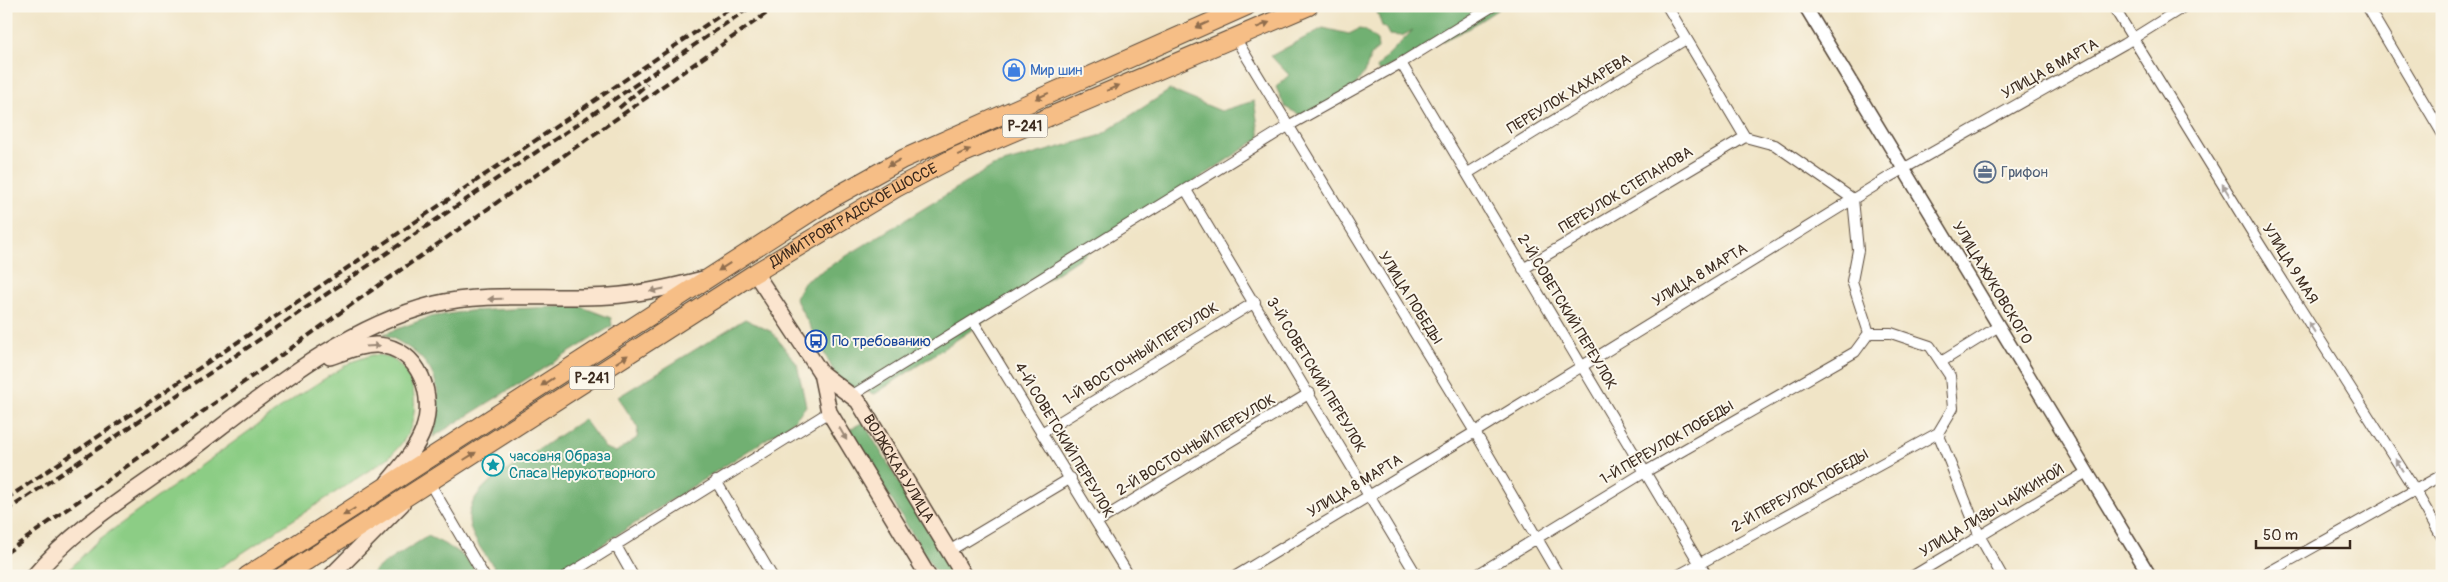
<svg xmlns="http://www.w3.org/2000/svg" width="2448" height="582" viewBox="0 0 2448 582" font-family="Pangolin,sans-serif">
	<rect width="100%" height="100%" fill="#fbf7ec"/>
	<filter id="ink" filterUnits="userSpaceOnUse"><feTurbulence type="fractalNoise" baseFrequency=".02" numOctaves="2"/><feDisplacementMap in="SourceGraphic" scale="10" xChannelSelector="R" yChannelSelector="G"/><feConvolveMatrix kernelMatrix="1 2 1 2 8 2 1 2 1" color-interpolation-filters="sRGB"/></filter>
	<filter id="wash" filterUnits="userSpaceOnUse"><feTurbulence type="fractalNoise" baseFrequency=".0096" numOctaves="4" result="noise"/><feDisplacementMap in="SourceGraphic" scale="20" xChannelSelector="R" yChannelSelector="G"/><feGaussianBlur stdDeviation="1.12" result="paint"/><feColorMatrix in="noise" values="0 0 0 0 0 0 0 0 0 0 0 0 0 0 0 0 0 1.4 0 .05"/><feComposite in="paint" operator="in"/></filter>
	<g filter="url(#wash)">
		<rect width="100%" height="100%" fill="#f0e4c6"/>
		<path fill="#8ccd85" stroke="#647c52" d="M372,355C377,355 383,355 388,357C415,369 420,407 409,431C404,442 396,450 388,458L207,576H63L97,541L296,397L351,362Z"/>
		<path fill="#71b072" stroke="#566d48" d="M1375,6H1503L1469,28L1379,72L1377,68L1384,59L1413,30L1402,36L1389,35L1385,27L1382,26Z
			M1323,28L1349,34L1359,29L1365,30L1377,40L1378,49C1367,57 1371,58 1366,69C1362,77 1356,82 1354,91L1304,117L1285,107L1276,87L1289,75L1271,56Z
			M1170,90L1221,111L1254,101L1260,138L875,394L840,383L795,298L804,282L993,166L1099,136Z
			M579,306L611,318L612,326L433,437C446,383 435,358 384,334L430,317L469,311Z
			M745,319L772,332L797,364L806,406L793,422L553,576H500C478,542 450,520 487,484L584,419L605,448L616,452L637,438L638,428L618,397Z
			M863,422L955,576H938L849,430Z
			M428,536C444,544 472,556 477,576H369L380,566Z"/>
	</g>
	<g filter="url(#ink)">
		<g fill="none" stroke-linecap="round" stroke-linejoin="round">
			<g stroke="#564637" stroke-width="12">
				<path id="minor" d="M1667,6L1745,137L1775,145L1853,199L1858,250L1852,281L1869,333H1891L1930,346L1950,376L1953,408L1938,433L1980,537L2002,576
					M2113,6L2260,245L2415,490L2442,537
					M2367,6L2442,133
					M1234,36L1475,432L1559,576
					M1401,63L1707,576
					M1468,173L1686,39
					M1186,190L1417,576
					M1523,269L1745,137
					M973,321L1129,576
					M1941,362L1999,326
					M851,396L1288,126L1401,63L1493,6
					M1043,432L1255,302
					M716,481L772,576
					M429,482L484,576
					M1097,522L1310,393
					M615,544L633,576
					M949,551L1071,478
					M566,576L829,412
					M1236,576L1475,432L1889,177L2124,44L2185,6
					M1475,576L1645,472L1855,352L1869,333
					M1677,576L1938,433
					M1913,576L2087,472
					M2262,576L2442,475"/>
			</g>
			<g stroke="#564637" stroke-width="15">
				<path id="tertiary" d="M1805,6L2150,576"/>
			</g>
			<g stroke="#564637" stroke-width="18">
				<g id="secondary">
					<path id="s1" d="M755,273L821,373L858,401L964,576"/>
					<path d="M330,357C345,352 362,344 378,345C420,349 436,396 423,431C416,450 401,466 388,482"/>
					<path d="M821,373L829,412L928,576"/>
					<path d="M34,576C73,529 127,496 176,461C256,402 336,329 435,304C487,291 555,300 610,296C642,294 672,287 703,279"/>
					<path d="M331,576L402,504"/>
				</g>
			</g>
			<g stroke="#564637" stroke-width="20">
				<g id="trunk">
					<path d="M247,576L831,199L903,159L1247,6"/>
					<path id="s2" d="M283,576L755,273L896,188L957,156L1309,6"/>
				</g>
			</g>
			<use href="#minor" stroke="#fff" stroke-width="10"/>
			<use href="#tertiary" stroke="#fff" stroke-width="12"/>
			<use href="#secondary" stroke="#fbe5cf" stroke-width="15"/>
			<use href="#trunk" stroke="#f6be86" stroke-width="18"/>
			<path stroke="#3b2a1e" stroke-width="4" stroke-dasharray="8 4" stroke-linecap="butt" d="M619,108L647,84
				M6,499L734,6
				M6,511L752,6
				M6,553L365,295L777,6"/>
		</g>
		<defs><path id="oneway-solid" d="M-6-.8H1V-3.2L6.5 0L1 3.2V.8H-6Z" transform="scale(1.25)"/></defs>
		<g fill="#8f6d4d">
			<use href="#oneway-solid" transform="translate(1202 25) rotate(156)"/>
			<use href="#oneway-solid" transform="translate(1263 25) rotate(-22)"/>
			<use href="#oneway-solid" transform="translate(1113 88) rotate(-23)"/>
			<use href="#oneway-solid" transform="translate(1042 96) rotate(156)"/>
			<use href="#oneway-solid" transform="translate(964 152) rotate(-24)"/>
			<use href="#oneway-solid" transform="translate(894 163) rotate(151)"/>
			<use href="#oneway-solid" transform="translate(724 267) rotate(147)"/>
			<use href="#oneway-solid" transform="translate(622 359) rotate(-33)"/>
			<use href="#oneway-solid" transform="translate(547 382) rotate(147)"/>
			<use href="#oneway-solid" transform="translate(470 456) rotate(-32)"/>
			<use href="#oneway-solid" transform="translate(349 512) rotate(148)"/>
		</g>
		<g fill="#a79f9a">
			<use href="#oneway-solid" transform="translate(2226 190) rotate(-122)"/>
			<use href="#oneway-solid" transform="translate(2312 328) rotate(-122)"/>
			<use href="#oneway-solid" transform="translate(2399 465) rotate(-122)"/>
		</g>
		<g fill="#9b8876">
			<use href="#oneway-solid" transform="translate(657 290) rotate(168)"/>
			<use href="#oneway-solid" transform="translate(495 299) rotate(179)"/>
			<use href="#oneway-solid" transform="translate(373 346) rotate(-3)"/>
			<use href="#oneway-solid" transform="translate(843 434) rotate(59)"/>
		</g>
	</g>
	<defs>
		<g id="shop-ring" transform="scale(1.125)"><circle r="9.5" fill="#fbf7ec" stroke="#3f7fe0" stroke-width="1.5"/><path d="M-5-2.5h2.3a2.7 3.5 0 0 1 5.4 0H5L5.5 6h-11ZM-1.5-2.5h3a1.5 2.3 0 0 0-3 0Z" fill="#3f7fe0"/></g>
		<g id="office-ring" transform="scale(1.125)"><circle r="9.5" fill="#fbf7ec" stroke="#5c6f8a" stroke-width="1.5"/><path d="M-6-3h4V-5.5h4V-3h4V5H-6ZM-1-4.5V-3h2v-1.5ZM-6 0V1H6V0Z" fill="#5c6f8a"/></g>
		<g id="bus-ring" transform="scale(1.125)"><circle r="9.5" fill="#fbf7ec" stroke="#1a4fb4" stroke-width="1.5"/><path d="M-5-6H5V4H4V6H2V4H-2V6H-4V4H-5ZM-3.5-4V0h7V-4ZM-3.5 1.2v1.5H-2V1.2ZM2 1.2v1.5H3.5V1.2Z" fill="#1a4fb4"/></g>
		<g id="sight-ring" transform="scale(1.125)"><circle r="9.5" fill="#fbf7ec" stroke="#0f9aa8" stroke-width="1.5"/><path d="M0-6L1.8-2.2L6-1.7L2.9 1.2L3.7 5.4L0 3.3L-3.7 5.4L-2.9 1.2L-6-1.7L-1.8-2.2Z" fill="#0f9aa8"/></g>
	</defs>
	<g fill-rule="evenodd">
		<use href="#shop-ring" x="1014" y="70"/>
		<use href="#office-ring" x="1985" y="172"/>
		<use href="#bus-ring" x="816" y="341"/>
		<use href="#sight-ring" x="493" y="465"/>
	</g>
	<g text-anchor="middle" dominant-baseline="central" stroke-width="4" stroke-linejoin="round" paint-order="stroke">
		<g fill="#fbf7ec" stroke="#75685c" stroke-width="1">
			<rect x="1002.5" y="114.5" width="45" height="23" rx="4"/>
			<rect x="569.5" y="366.5" width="45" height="23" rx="4"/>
		</g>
		<g font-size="14" font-weight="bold" fill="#3b2a1e">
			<text x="1025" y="126">Р-241</text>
			<text x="592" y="378">Р-241</text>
		</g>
		<g font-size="15" fill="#3b2a1e" stroke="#fbf7ec">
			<text transform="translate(2050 69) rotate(-29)">УЛИЦА 8 МАРТА</text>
			<text transform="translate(1569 94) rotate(-31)">ПЕРЕУЛОК ХАХАРЕВА</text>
			<text transform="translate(1626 190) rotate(-31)">ПЕРЕУЛОК СТЕПАНОВА</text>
			<text stroke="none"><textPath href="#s2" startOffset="675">ДИМИТРОВГРАДСКОЕ ШОССЕ</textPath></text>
			<text transform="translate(2290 264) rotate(58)">УЛИЦА 9 МАЯ</text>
			<text transform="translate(1700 275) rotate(-31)">УЛИЦА 8 МАРТА</text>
			<text transform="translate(1992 283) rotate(59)">УЛИЦА ЖУКОВСКОГО</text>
			<text transform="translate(1410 298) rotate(58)">УЛИЦА ПОБЕДЫ</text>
			<text transform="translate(1567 312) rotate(59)">2-Й СОВЕТСКИЙ ПЕРЕУЛОК</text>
			<text transform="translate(1141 354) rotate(-32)">1-Й ВОСТОЧНЫЙ ПЕРЕУЛОК</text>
			<text transform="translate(1316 375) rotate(59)">3-Й СОВЕТСКИЙ ПЕРЕУЛОК</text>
			<text transform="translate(1064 440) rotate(59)">4-Й СОВЕТСКИЙ ПЕРЕУЛОК</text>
			<text transform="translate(1667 443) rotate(-30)">1-Й ПЕРЕУЛОК ПОБЕДЫ</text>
			<text transform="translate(1196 445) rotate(-31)">2-Й ВОСТОЧНЫЙ ПЕРЕУЛОК</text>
			<text stroke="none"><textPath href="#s1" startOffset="245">ВОЛЖСКАЯ УЛИЦА</textPath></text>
			<text transform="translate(1355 486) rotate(-31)">УЛИЦА 8 МАРТА</text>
			<text transform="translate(1800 491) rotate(-29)">2-Й ПЕРЕУЛОК ПОБЕДЫ</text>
			<text transform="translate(1992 511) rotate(-31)">УЛИЦА ЛИЗЫ ЧАЙКИНОЙ</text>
		</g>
		<g font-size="15" fill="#366cbe" stroke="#fbf7ec" text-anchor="start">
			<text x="1030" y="70">Мир шин</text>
		</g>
		<g font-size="15" fill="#4e5e75" stroke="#fbf7ec" text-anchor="start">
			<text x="2001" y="172">Грифон</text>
		</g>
		<g font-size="15" fill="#164399" stroke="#fbf7ec" text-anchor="start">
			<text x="832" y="341">По требованию</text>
		</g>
		<g font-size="15" fill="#0d838f" stroke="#fbf7ec" text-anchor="start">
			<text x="509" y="456">часовня Образа<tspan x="509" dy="17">Спаса Нерукотворного</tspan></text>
		</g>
	</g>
	<rect width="2448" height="582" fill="none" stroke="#fbf7ec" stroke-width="25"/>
	<path d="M2256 540v8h94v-8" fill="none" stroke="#3b2a1e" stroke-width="2.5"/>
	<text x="2263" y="540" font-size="15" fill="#3b2a1e" stroke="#fbf7ec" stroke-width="4" paint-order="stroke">50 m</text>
</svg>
